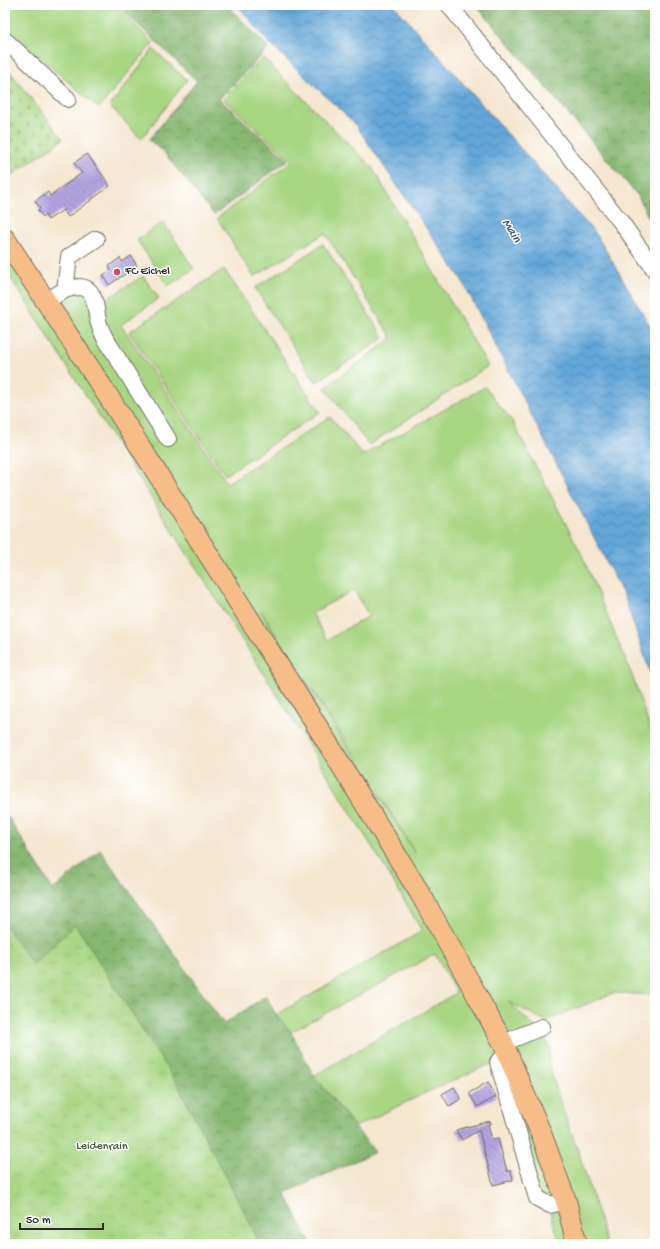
<svg xmlns="http://www.w3.org/2000/svg" width="660" height="1249" viewBox="0 0 660 1249" font-family="'Gochi Hand',sans-serif">
	<defs>
		<pattern id="forest-crowns" width="20" height="18" patternUnits="userSpaceOnUse"><rect width="20" height="18" fill="#86b771"/><path d="M2 6a3 3 0 1 1 6 0M12 15a3 3 0 1 1 6 0" fill="none" stroke="#6e955d"/></pattern>
		<pattern id="cemetery-stones" width="16" height="16" patternUnits="userSpaceOnUse"><rect width="16" height="16" fill="#a8d683"/><path d="M2 7V4a2 2 0 0 1 4 0v3zM10 15v-3a2 2 0 0 1 4 0v3z" fill="#91b871"/></pattern>
		<pattern id="park-tufts" width="24" height="20" patternUnits="userSpaceOnUse"><rect width="24" height="20" fill="#a8d683"/><path d="M3 7l-1-3M5 7V3M7 7l1-3M15 17l-1-3M17 17v-4M19 17l1-3" fill="none" stroke="#91b871"/></pattern>
		<pattern id="water-waves" width="16" height="10" patternUnits="userSpaceOnUse"><rect width="16" height="10" fill="#63a6d8"/><path d="M0 5q4-4 8 0t8 0" fill="none" stroke="#5287af"/></pattern>
		<pattern id="building-back-hatch" width="6" height="6" patternUnits="userSpaceOnUse"><rect width="6" height="6" fill="#b3a4e1"/><path d="M-1 5l2 2M0 0l6 6M5-1l2 2" fill="none" stroke="#9286b7"/></pattern>
	</defs>
	<rect width="100%" height="100%" fill="#fff"/>
	<filter id="ink" filterUnits="userSpaceOnUse"><feTurbulence type="fractalNoise" baseFrequency=".025" numOctaves="2"/><feDisplacementMap in="SourceGraphic" scale="8" xChannelSelector="R" yChannelSelector="G"/><feConvolveMatrix kernelMatrix="1 2 1 2 8 2 1 2 1" color-interpolation-filters="sRGB"/></filter>
	<filter id="wash" filterUnits="userSpaceOnUse"><feTurbulence type="fractalNoise" baseFrequency=".012" numOctaves="4" result="noise"/><feDisplacementMap in="SourceGraphic" scale="16" xChannelSelector="R" yChannelSelector="G"/><feGaussianBlur stdDeviation="0.9" result="paint"/><feColorMatrix in="noise" values="0 0 0 0 0 0 0 0 0 0 0 0 0 0 0 0 0 1.4 0 .05"/><feComposite in="paint" operator="in"/></filter>
	<g filter="url(#wash)">
		<rect width="100%" height="100%" fill="#f4e6cf"/>
		<path fill="#a8d683" stroke="#6a8057" fill-rule="evenodd" d="M5,5H128L121,11L153,43L99,108L5,28Z
			M153,49L187,80L141,139L110,106Z
			M263,58L372,167L488,366L369,445L325,388L392,338L325,233L254,277L217,218L292,161L223,99Z
			M163,222L194,269L168,286L137,240Z
			M5,239L46,301L88,289L102,302L143,276L159,298L121,325L227,483L330,417L363,455L485,387L512,421L581,553L632,675L655,743V995L613,993L546,1021L508,1002L543,1034L550,1049L549,1065L562,1108L580,1156L607,1244H560L552,1218L550,1205L537,1198L498,1062L486,1066L425,1093L355,1127L314,1076L456,993L435,954L291,1032L276,1015L422,931L389,874L278,696L5,269ZM354,590L369,616L327,640L312,613ZM261,611L364,769L415,853Z
			M323,244L384,338L316,382L255,288Z
			M224,269L320,412L225,475L129,332Z"/>
		<path fill="url(#forest-crowns)" stroke="#58714e" d="M131,5H227L269,48L219,99L288,160L214,215L162,150L149,140L197,81L124,11Z
			M476,5H655V231L638,196Z
			M5,812L53,890L100,850L224,1024L266,996L276,1015L291,1032L314,1076L375,1152L285,1193L311,1244H5Z"/>
		<path fill="url(#cemetery-stones)" stroke="#6a8057" d="M5,65L63,139L5,180Z"/>
		<path fill="url(#park-tufts)" stroke="#6a8057" d="M75,924L177,1084L253,1229L259,1244H5V925L33,965Z"/>
		<path fill="url(#water-waves)" stroke="#476882" d="M237,5H394L596,234L655,334V687L624,596L462,280L355,124L270,44Z"/>
		<g id="blocks">
			<path fill="url(#building-back-hatch)" d="M87,154L110,186L68,217L63,210L48,220L45,215L43,217L38,210L40,208L35,201L48,192L50,196L82,173L74,163Z
				M131,256L137,266L109,285L103,275L111,270L109,266L120,258L122,262Z
				M488,1082L496,1097L477,1107L469,1093Z
				M454,1087L461,1099L449,1106L442,1094Z
				M490,1121L491,1123L488,1125L492,1140L498,1139L507,1171H511L513,1180L493,1185L479,1130L462,1140L456,1130Z"/>
		</g>
	</g>
	<g filter="url(#ink)">
		<use href="#blocks" fill-opacity="0" stroke="#716c64" stroke-width="1"/>
		<g fill="none" stroke-linecap="round" stroke-linejoin="round">
			<g stroke="#716c64" stroke-width="18">
				<path id="minor" d="M449,5L621,222L655,270
					M5,40L68,99
					M65,290L69,257L96,239
					M46,302C52,298 58,293 65,290C70,288 75,287 80,287C96,288 95,308 98,320C99,326 102,332 105,338L168,439
					M503,1043L542,1027
					M508,1054L498,1062L537,1198L550,1205L566,1201"/>
			</g>
			<g stroke="#716c64" stroke-width="22">
				<path id="major" d="M5,239L110,399L317,726L421,895L468,979L503,1043L541,1133L566,1201L577,1244"/>
			</g>
			<use href="#minor" stroke="#fff" stroke-width="16"/>
			<use href="#major" stroke="#f7bd88" stroke-width="20"/>
		</g>
	</g>
	<circle fill="#d1495b" stroke="#fff" stroke-width="1.5" cx="117" cy="272" r="4"/>
	<g text-anchor="middle" dominant-baseline="central" stroke-width="3" stroke-linejoin="round" paint-order="stroke">
		<g font-size="12" fill="#2b2b2b" stroke="#fff" text-anchor="start">
			<text x="125" y="272">FC Eichel</text>
		</g>
		<g font-size="12" fill="#505e45" stroke="#fff">
			<text x="102" y="1147">Leidenrain</text>
		</g>
		<g font-size="13" font-style="italic" fill="#415c70" stroke="#fff">
			<text transform="translate(511 231) rotate(58)">Main</text>
		</g>
	</g>
	<rect width="660" height="1249" fill="none" stroke="#fff" stroke-width="20"/>
	<path d="M20 1223v6h83v-6" fill="none" stroke="#2b2b2b" stroke-width="2"/>
	<text x="26" y="1223" font-size="12" fill="#2b2b2b" stroke="#ffffff" stroke-width="3" paint-order="stroke">50 m</text>
</svg>
